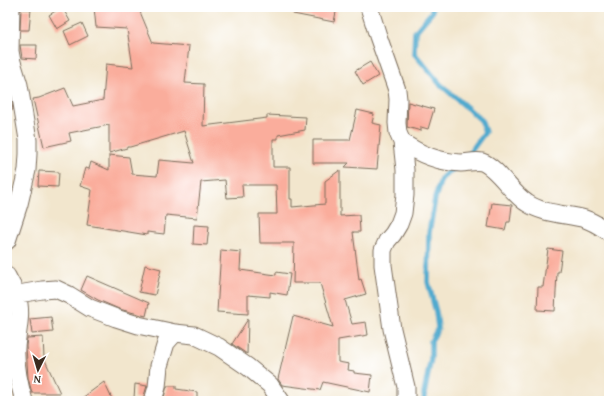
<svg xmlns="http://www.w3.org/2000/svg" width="616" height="408" viewBox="0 0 616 408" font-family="'Gentium Book Plus',serif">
	<rect width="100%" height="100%" fill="#fff"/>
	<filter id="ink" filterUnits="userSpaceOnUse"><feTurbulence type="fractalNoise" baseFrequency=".025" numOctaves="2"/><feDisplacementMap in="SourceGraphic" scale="8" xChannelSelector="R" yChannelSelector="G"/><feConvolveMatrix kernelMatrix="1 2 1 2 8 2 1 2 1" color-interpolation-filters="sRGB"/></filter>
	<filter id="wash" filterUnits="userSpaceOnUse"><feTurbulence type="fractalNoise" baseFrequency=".012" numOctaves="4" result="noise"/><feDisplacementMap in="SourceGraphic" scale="16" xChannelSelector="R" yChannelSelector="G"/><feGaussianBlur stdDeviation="0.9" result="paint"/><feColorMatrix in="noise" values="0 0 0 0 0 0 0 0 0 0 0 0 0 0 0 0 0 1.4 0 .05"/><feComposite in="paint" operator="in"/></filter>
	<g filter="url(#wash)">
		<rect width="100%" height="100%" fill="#f2e6cd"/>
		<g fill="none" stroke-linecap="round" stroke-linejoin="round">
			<path stroke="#51aace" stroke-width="5.5" d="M432,7V12L415,32L414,53L440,84L481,120L485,132L466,158
				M425,401L424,394L431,358V341L438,328L436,312L428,282L429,233L435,198L441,179L447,173L457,167"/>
		</g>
		<g id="blocks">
			<path fill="#faad9c" d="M62,7L70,21L57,29L49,15Z
				M94,7H138L153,43L189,46L185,83L204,84L203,126L267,118V115L306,117L305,130L278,135V139H273V167H290V199H292V207L325,204V181L340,170V216L359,215L360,232H353L359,280L361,279L366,294L345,300L352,324L366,322L368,335L338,340V362L349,364L348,370L354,371V373L372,375L370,392L323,382L320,390L282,385L278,379L293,316L333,327L320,283H293L294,243H260L259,214H277L276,185H242L243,197L227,198L225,180L201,182L197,218L166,215L164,234L147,232V235L87,225L92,190L80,186L85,168L89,169L91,162L109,170V155L129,157L132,174L157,176L159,160L194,163L184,131L130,147H127V148L109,153V125L69,133L71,141L44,147L33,99L39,98L65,88L73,106L103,100L106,64L133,67L127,29L96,27Z
				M293,7H337L334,22L293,14Z
				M21,9H31L29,30H20Z
				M82,23L88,36L70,45L64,31Z
				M20,45H37L36,59L22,58Z
				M370,62L378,76L363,85L355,71Z
				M7,80L9,87L13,110H7Z
				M408,102L434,109L428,129L421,127V131L407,127Z
				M357,110L374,114L372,123L381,125L377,169L345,167L349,163H313V140H350Z
				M39,171L59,172L58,187L38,186Z
				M492,203L512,205L510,222H507L505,230L488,227Z
				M194,225L209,226L207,245L193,244Z
				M548,249L562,251L559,272H557L555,311L537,310L538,287H543Z
				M221,250L241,252L240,270L276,275V272L290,274L287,295L270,292V297L248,295V314L217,312Z
				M145,265L161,269L155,295L139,292Z
				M87,276L149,303L146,316L119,309L98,300L81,290Z
				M51,317L53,332L32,334L30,319Z
				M248,319L247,354L232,344Z
				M43,337L44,358L60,393H32L28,378L26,346L27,338Z
				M104,382L113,401H78Z
				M135,384L147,386L143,399L134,398Z
				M167,386H176V389L197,392V401H163Z"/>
		</g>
	</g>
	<g filter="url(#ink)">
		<use href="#blocks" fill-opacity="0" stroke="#7b6c5b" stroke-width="1"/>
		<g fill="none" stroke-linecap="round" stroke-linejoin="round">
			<g stroke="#7b6c5b" stroke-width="19">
				<path id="minor" d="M369,7L378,36L397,90L398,99L397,123L398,133L402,142L405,170V195L403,213L399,224L393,234L387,241L383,250V265L392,329L406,387V401
					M402,142C419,154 439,162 461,163C468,163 475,160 482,162C497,167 512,194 527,203C543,214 566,214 585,219C594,222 601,227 609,232
					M7,241L19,204L27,170L28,154V140L19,85L12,62L10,51L11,7
					M7,276C10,283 15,289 17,296C23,313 17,331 16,348C15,366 19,384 24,401
					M7,296L42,290L56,289L69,295L90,308L116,318L138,325L175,333L194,335L219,347L248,367L270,385L281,401
					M153,401L157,387L159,366L166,343L175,333"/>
			</g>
			<use href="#minor" stroke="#fff" stroke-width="17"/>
		</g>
	</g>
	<rect width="616" height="408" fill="none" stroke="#fff" stroke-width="24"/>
	<g transform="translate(38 370) rotate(185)" stroke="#ffffff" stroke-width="3" paint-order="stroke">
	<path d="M0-3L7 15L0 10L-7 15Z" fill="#3b2a1e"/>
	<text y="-6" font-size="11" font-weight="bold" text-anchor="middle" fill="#3b2a1e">N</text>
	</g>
</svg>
